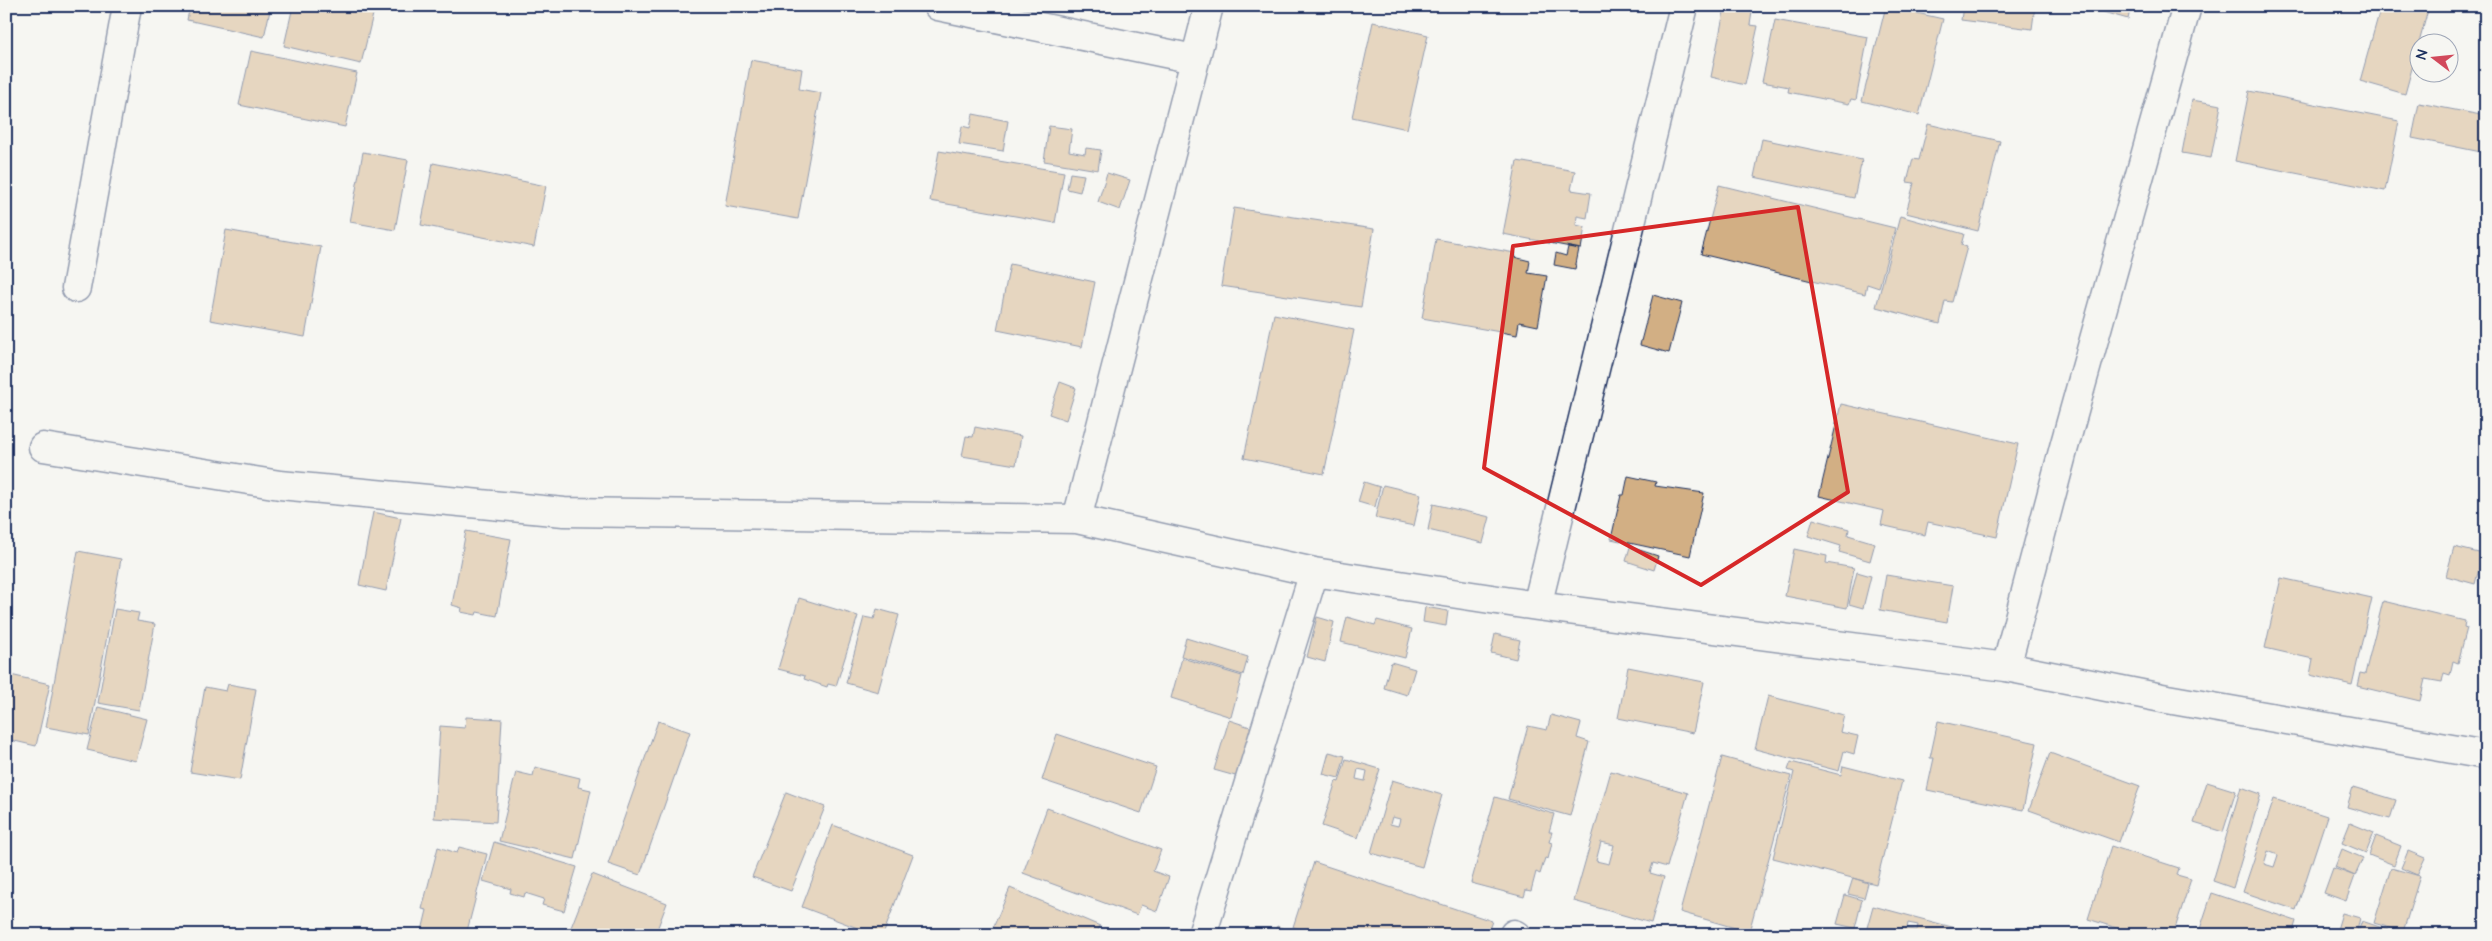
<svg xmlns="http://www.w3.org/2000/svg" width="2492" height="941" viewBox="0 0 2492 941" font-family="'Architects Daughter',sans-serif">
	<rect width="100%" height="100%" fill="#f6f6f2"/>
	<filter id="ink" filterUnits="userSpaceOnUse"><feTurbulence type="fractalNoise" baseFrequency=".02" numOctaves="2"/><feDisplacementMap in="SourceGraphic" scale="10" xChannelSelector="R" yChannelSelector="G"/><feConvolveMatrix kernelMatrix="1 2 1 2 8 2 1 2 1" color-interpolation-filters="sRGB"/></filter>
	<g filter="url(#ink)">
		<path fill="#d2af84" stroke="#1b2f5e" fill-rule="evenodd" d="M190,6H271L264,37L187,20Z
			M293,6H375L361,64L284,46Z
			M1725,6L1752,12L1750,25L1758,26L1745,85L1711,77Z
			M1886,6L1943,19L1919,115L1862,101Z
			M1963,6H2035L2032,29L1961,20Z
			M2105,6H2131L2128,19L2103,12Z
			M2381,6H2414L2428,10L2405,94L2360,81Z
			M1775,20L1868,37L1856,100L1851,99L1849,104L1788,92L1789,87L1762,82Z
			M1373,22L1428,35L1407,129L1352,117Z
			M251,51L357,73L345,127L239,105Z
			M751,60L802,69L799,89L821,93L798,219L725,206Z
			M2249,91L2399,121L2385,191L2235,161Z
			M2192,100L2221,105L2211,158L2182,153Z
			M2419,103L2486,116V153L2412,138Z
			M973,114L1008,121L1003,151L959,144L962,126L970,128Z
			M1928,124L2000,141L1978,231L1906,213L1914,183L1907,182L1913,159L1919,160Z
			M1049,126L1072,129L1069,151L1085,154L1086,148L1101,150L1098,170L1044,161Z
			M1762,139L1862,160L1854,198L1754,177Z
			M939,151L1064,172L1055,223L930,201Z
			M363,152L408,160L395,230L350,222Z
			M1517,161L1575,171L1571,190L1591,193L1587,218L1577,216L1576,225L1585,227L1581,249L1503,234Z
			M433,163L546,186L534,247L421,225Z
			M1070,173L1084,175L1080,192L1067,189Z
			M1107,173L1130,180L1120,210L1098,202Z
			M1719,185L1895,228L1879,288L1867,284L1865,294L1701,254Z
			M1234,208L1374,229L1361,307L1221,286Z
			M1900,216L1964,234L1961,245L1967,247L1952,302L1945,301L1940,324L1876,307Z
			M226,230L321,247L305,337L210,320Z
			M1436,239L1515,253L1514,257L1530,261L1528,273L1547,276L1538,326L1519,322L1517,335L1422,318Z
			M1568,247L1579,249L1575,269L1554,265L1556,253L1566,256Z
			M1010,264L1095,282L1082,347L997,330Z
			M1653,295L1682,303L1669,353L1640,345Z
			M1274,314L1354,330L1324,474L1244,458Z
			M1060,382L1076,388L1066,420L1049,414Z
			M1841,404L2018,444L1997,537L1928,522L1925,535L1881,525L1884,511L1819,496Z
			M975,427L1021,436L1016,465L962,456L966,436L973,437Z
			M1628,476L1656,482L1655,486L1704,493L1690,556L1611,539L1621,495H1624Z
			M1364,482L1380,487L1375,507L1358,502Z
			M1383,485L1421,494L1414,526L1375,518Z
			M1433,504L1490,517L1483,543L1428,530Z
			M373,512L401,518L386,591L359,585Z
			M1813,519L1849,529L1848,535L1875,543L1870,561L1839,552L1841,546L1808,536Z
			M466,531L511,539L497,616L477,612L476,615L461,612L462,608L452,605Z
			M1630,547L1658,556L1654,570L1626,561Z
			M2454,547L2483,554L2475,584L2446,576Z
			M1794,549L1827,556L1826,563L1854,568L1847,608L1785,596Z
			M78,551L121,559L89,735L46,727Z
			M1857,572L1871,576L1863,608L1849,604Z
			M1886,575L1953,586L1947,622L1880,610Z
			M2281,578L2372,598L2352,685L2310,675L2313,659L2265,648Z
			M799,598L858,616L836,686L828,684L827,687L804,679L805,676L778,669Z
			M2383,601L2465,621L2464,627L2467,628L2458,663L2453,661L2450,675L2444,673L2442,682L2425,679L2420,701L2357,686L2360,673L2365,674Z
			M1425,607L1448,611L1446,626L1423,622Z
			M115,609L139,613L137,621L155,624L139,710L98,703Z
			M877,609L899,615L878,692L846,683L864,617L874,619Z
			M1317,617L1334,622L1325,662L1307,657Z
			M1347,617L1375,625L1377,620L1412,629L1405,658L1341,642Z
			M1495,634L1520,640L1516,659L1491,653Z
			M1186,638L1248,657L1243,675L1181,656Z
			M1182,658L1242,676L1231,717L1171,698Z
			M1391,662L1415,669L1407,695L1384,688Z
			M1628,667L1704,682L1693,733L1618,718Z
			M6,674L50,684L36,746L6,739Z
			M228,684L256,689L240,780L190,772L205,687L226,691Z
			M1768,696L1844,715L1840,732L1858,736L1854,754L1844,751L1839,771L1755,749Z
			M98,707L147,719L136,761L87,750Z
			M1551,715L1581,723L1577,738L1589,742L1570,816L1508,799L1528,726L1547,730Z
			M466,717L502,719L496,822L434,818L440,726L465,728Z
			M1229,720L1253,728L1239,777L1214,770Z
			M658,721L690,732L640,875L608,864Z
			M1938,721L2037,743L2023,810L1927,790L1934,758H1930Z
			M1057,734L1156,767L1141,813L1042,780Z
			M1329,752L1345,756L1339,778L1323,774Z
			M2050,753L2140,786L2119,842L2029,810Z
			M1722,757L1791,776L1749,932L1680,912Z
			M1346,759L1380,769L1358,838L1322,826L1336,781L1339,782ZM1358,769L1367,771L1365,781L1356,779Z
			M1791,762L1841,775L1843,766L1902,781L1876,884L1773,858L1794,772L1788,770Z
			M535,767L580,778L578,787L591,790L575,859L499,841L516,772L533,776Z
			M1611,771L1688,793L1667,867L1653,863L1650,873L1664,877L1651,923L1574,901ZM1601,842L1614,845L1609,864L1596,861Z
			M1392,780L1442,795L1422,867L1371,853ZM1392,817L1400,819L1398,826L1390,824Z
			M2207,782L2236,791L2223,832L2194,823Z
			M2241,787L2261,794L2233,888L2213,881Z
			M2353,787L2396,800L2390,819L2347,807Z
			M786,792L825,807L791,891L752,877Z
			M1495,797L1554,814L1549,832H1552L1549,842L1552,843L1548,859L1545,858L1540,874L1536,872L1531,891L1526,890L1524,897L1471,883Z
			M2274,799L2327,816L2296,910L2243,892ZM2268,851L2278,855L2274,867L2264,864Z
			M1047,808L1161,850L1153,871L1169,877L1157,911L1141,905L1137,915L1023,873Z
			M2350,823L2374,833L2366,853L2342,843Z
			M833,825L913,855L883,935H876L802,907Z
			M2376,836L2401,846L2394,865L2369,855Z
			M494,842L577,867L564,911L542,905L544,899L525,893L524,897L510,893L511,889L483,881Z
			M2111,846L2179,868L2177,875L2191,879L2173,935H2139L2088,919Z
			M438,847L457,853L459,847L487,854L466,935H421L427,910L422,909Z
			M2342,849L2363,858L2355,876L2335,867Z
			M2408,851L2425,858L2417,875L2401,868Z
			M1314,862L1492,921L1487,935H1316L1293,927Z
			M2333,868L2355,876L2346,901L2324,893Z
			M2391,868L2420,876L2403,932L2374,923Z
			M592,874L667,903L655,935H568Z
			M1853,878L1868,883L1864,898L1848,894Z
			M1010,888L1100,926L1096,935H990Z
			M2212,893L2296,921L2292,935H2198Z
			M1845,895L1862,900L1855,928L1837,924Z
			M1873,906L1963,930L1961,935H1865ZM1908,923L1918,925L1917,930L1907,929Z
			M2342,913L2360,918L2356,935L2336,933Z
			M2362,921L2394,932L2393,935H2357Z
			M1277,926L1299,935H1273Z
			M1719,928L1740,935H1717Z"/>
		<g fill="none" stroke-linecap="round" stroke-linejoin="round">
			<g stroke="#1b2f5e" stroke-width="31">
				<path id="street" d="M938,6L1194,59
					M76,288L127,6
					M43,447L280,485L564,512L1077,519L1314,572L1537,606L2006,667L2167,699L2486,755
					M1077,519L1209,6
					M1537,606L1684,6
					M2006,667L2064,447L2187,6
					M1514,934L1516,935
					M1202,935L1314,572"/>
			</g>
			<use href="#street" stroke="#f6f6f2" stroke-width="28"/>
		</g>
	</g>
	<path d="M0 0H2492V941H0ZM1798,207L1848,492L1701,585L1484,468L1513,246Z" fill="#f6f6f2" fill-opacity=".55" fill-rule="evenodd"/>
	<path fill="none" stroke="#d62828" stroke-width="4" stroke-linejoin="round" d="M1798,207L1848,492L1701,585L1484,468L1513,246Z"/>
	<rect width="2492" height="941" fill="none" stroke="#f6f6f2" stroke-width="25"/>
	<rect x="12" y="12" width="2467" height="916" fill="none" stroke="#1b2f5e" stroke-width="2" filter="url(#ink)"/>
	<g transform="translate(2434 58) rotate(286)"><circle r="24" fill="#f6f6f2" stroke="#9ea6b7"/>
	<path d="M0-4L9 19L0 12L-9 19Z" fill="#d1495b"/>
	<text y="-8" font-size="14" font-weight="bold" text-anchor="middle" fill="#1b2f5e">N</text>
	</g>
</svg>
